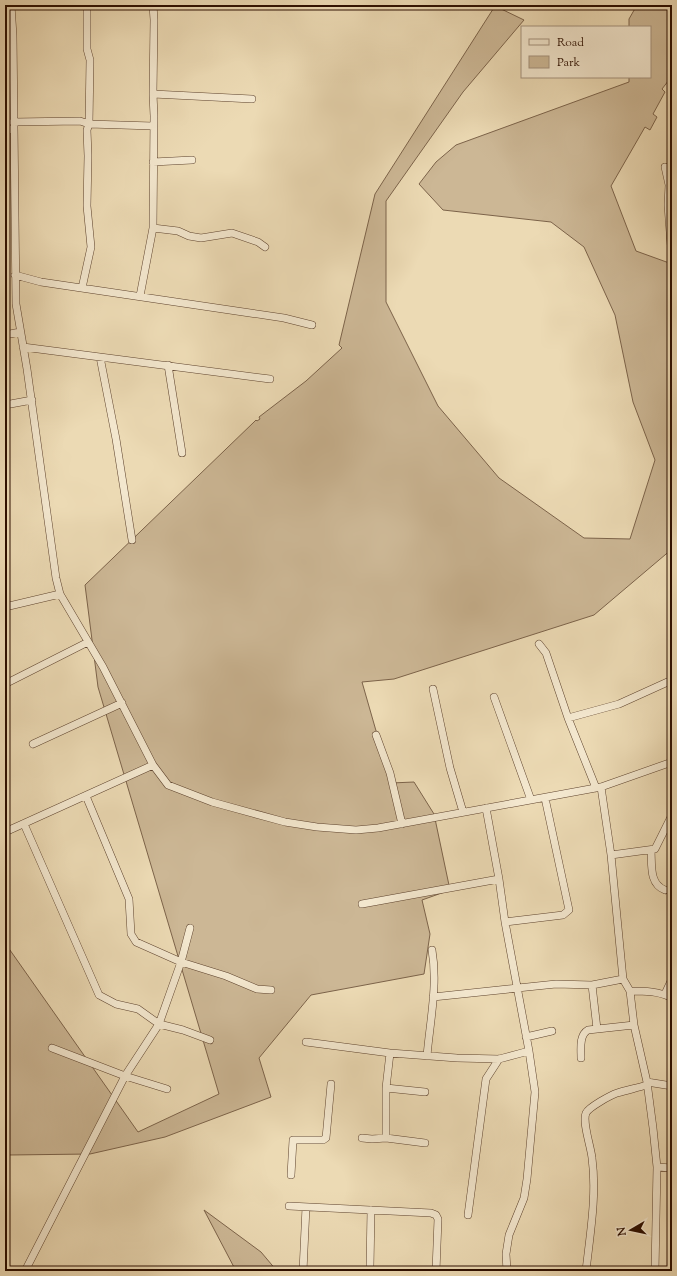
<svg xmlns="http://www.w3.org/2000/svg" width="677" height="1276" viewBox="0 0 677 1276" font-family="'Sorts Mill Goudy',serif">
	<rect width="100%" height="100%" fill="#ecdab4"/>
	<filter id="stains"><feTurbulence type="fractalNoise" baseFrequency=".005" numOctaves="4"/><feColorMatrix values="0 0 0 0 .2 0 0 0 0 .09 0 0 0 0 .02 0 0 0 .5 -.17"/></filter>
	<radialGradient id="worn" r=".72"><stop offset=".6" stop-color="#630" stop-opacity="0"/><stop offset="1" stop-color="#630" stop-opacity=".3"/></radialGradient>
	<path fill="#ccb795" stroke="#7c634a" d="M637,5H672V76L662,89L665,92L653,114L657,117L650,130L645,127L611,186L636,251L672,264V549L594,615L394,679L362,682L391,783L414,782L434,814L450,890L422,900L430,934L424,974L311,995L259,1058L271,1097L165,1137L90,1154L9,1155L5,1152V943L138,1132L219,1094L98,687L85,585L254,422L256,420L257,421L260,419L259,417L306,381L342,348L339,345L375,194L495,6L524,20L463,92L386,201V302L438,406L499,478L584,538L630,539L655,460L633,402L615,315L584,247L551,222L443,210L419,184L436,162L456,145L629,82V77H650V27H629V19Z
		M204,1210L261,1252L277,1271H236Z"/>
	<g fill="none" stroke-linecap="round" stroke-linejoin="round">
		<g stroke="#5d422d" stroke-width="8">
			<path id="minor" d="M11,5L13,36L16,304L27,369L56,578L60,594L103,667L153,765L168,785L212,802L285,822L317,827L356,830L378,828L601,787L672,762
				M153,94L252,99
				M13,122L80,121L89,124L153,126
				M5,130L13,129
				M153,162L192,160
				M665,167L669,185L668,205
				M672,205H668L672,259
				M153,228L178,231L189,236L201,238L232,233L258,242L265,247
				M15,275L41,282L284,318L312,325
				M82,288L91,247L87,206L88,156L87,130L89,124L90,60L87,49V5
				M140,296L153,228L154,116L153,94L154,20L153,5
				M5,335L20,332
				M23,347L270,379
				M100,357L116,439L132,540
				M168,365L182,453
				M5,405L32,400
				M5,607L60,594
				M539,644L546,653L568,718L596,788
				M5,684L88,642
				M433,689L450,768L463,812
				M494,697L531,800
				M568,718L619,704L672,680
				M376,735L390,773L402,824
				M33,744L122,703
				M601,787L611,855L623,979L630,991L634,1025L647,1082L653,1128L657,1167L655,1271
				M86,796L129,899L131,934L136,942L181,962L226,976L257,989L271,990
				M486,808L499,879L505,922L529,1051L535,1092L527,1179L524,1198L509,1235L506,1254L507,1271
				M24,824L99,995L116,1004L138,1009L159,1024L183,1030L210,1040
				M5,832L153,765
				M651,850C652,865 649,884 665,890
				M611,855L655,849L672,815
				M362,904L499,879
				M505,922L563,915L569,910L545,798
				M592,985L597,1029
				M630,991C644,991 659,991 672,998
				M665,994L672,979
				M433,997L556,984L592,985L623,979
				M526,1037L552,1031
				M306,1042L390,1053L457,1058L499,1059L529,1051
				M52,1048L125,1076L167,1089
				M427,1056C430,1021 438,985 432,950
				M581,1058C581,1049 579,1035 588,1030L634,1025
				M647,1082L672,1086
				M386,1088L425,1092
				M362,1138L372,1139L386,1138L425,1143
				M386,1138V1088L390,1053
				M657,1167L672,1168
				M291,1175L293,1140H323L326,1138L331,1084
				M289,1206L431,1213L436,1215L438,1219L436,1271
				M468,1215L486,1079L499,1059
				M370,1267L371,1210
				M25,1271L125,1076L159,1024L181,962L190,928
				M303,1271L306,1207
				M586,1271C590,1234 597,1195 592,1158C591,1147 582,1122 586,1113C589,1107 611,1095 617,1093C627,1090 637,1088 647,1085"/>
		</g>
		<use href="#minor" stroke="#f3e7ce" stroke-width="7"/>
	</g>
	<rect width="677" height="1276" fill="none" stroke="#ecdab4" stroke-width="20"/>
	<rect x="6" y="6" width="665" height="1264" fill="none" stroke="#2d0f00" stroke-width="2"/>
	<rect x="10" y="10" width="657" height="1256" fill="none" stroke="#2d0f00"/>
	<rect x="521" y="26" width="130" height="52" fill="#f3e7ce" stroke="#a4917c"/>
	<rect x="529" y="39" width="20" height="6" fill="#f3e7ce" stroke="#a4917c"/>
	<text x="557" y="46" font-size="12" fill="#2d0f00">Road</text>
	<rect x="529" y="56" width="20" height="12" fill="#ccb795" stroke="#a4917c"/>
	<text x="557" y="66" font-size="12" fill="#2d0f00">Park</text>
	<g transform="translate(631 1230) rotate(261)" stroke="#f3e7ce" stroke-width="3" paint-order="stroke">
	<path d="M0-3L7 15L0 10L-7 15Z" fill="#2d0f00"/>
	<text y="-6" font-size="11" font-weight="bold" text-anchor="middle" fill="#2d0f00">N</text>
	</g>
	<rect width="100%" height="100%" filter="url(#stains)"/>
	<rect width="100%" height="100%" fill="url(#worn)"/>
</svg>
